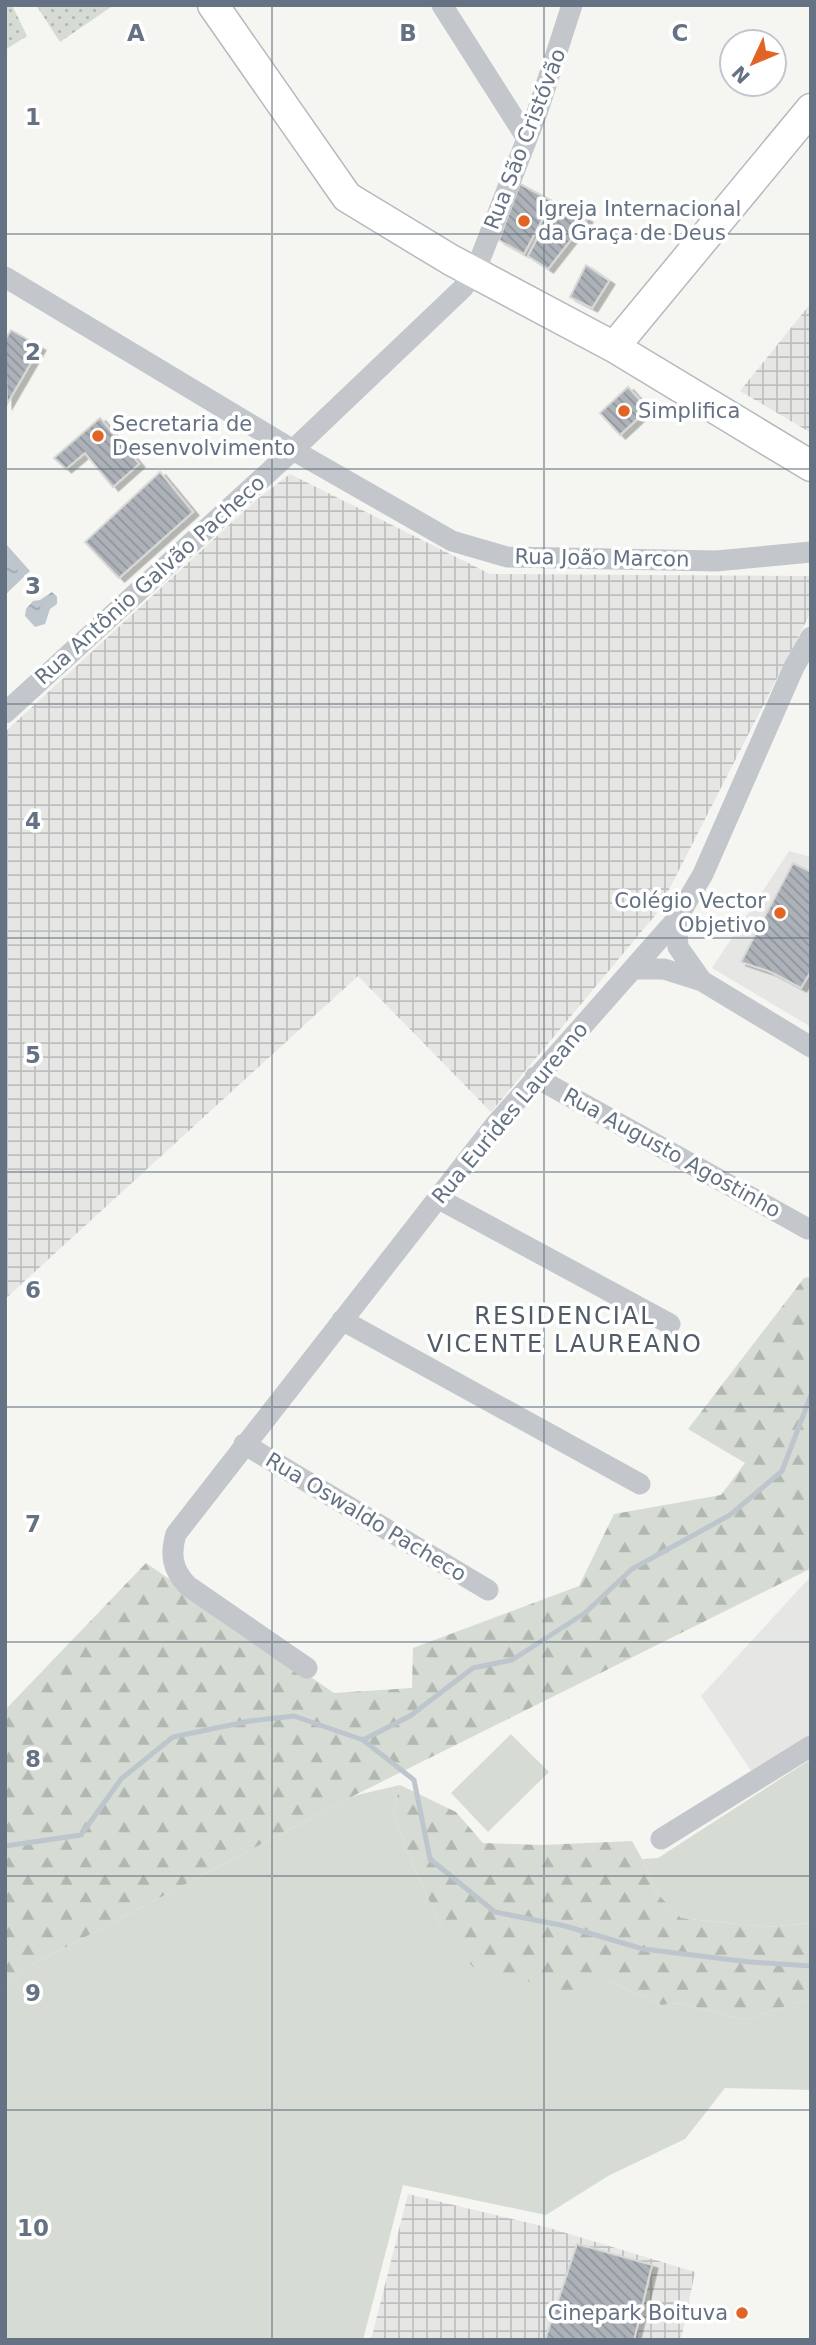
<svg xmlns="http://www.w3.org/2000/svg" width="816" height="2345" viewBox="0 0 816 2345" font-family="'DejaVu Sans',sans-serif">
	<defs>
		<pattern id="industrial-grid" width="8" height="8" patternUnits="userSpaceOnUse" patternTransform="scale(1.75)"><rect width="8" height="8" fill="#e6e7e5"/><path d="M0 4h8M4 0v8" fill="none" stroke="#bec0bf"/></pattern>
		<pattern id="forest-firs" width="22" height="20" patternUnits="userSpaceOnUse" patternTransform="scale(1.75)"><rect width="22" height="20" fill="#d6dcd3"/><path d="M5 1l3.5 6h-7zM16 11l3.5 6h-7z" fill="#b1b7b1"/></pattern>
		<pattern id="park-dots" width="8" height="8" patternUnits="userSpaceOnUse" patternTransform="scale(1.75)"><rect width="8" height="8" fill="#d6dcd3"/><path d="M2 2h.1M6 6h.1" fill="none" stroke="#b1b7b1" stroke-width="1.8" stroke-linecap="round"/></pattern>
		<pattern id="water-ripples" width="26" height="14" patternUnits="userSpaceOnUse" patternTransform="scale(1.75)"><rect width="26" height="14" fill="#bcc6cc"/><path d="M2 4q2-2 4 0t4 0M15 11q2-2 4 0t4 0" fill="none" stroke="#9ca5ab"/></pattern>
		<pattern id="building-back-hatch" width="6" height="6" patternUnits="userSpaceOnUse" patternTransform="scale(1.75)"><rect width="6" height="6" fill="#acb2b8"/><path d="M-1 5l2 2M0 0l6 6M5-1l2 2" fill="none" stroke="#90959b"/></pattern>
		<filter id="shadow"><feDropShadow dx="5.5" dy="3.5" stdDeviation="0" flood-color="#0004"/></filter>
	</defs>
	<rect width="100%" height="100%" fill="#f5f6f2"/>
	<path fill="#e6e7e5" d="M789,851L811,857V1027L712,968Z
		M811,1576V1736L753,1774L701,1696Z"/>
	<path fill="url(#industrial-grid)" d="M811,303V433L740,391Z
		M290,474L490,574L811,576V612L657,913L491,1112L358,976L5,1299V732L255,501Z
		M408,2194L546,2227L695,2272L681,2340H371Z"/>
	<path fill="#d6dcd3" d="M511,1734L549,1772L488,1832L451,1793Z
		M811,1759V1923L767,1927L681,1918L656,1892L642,1859L658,1858Z
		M400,1785L393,1814L413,1865L444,1933L601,1978L662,2005L679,2003L745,2020L811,1998V2090L725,2088L685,2139L608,2176L546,2215L403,2185L363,2340H5V1989L30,1966L353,1796Z"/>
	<path fill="url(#forest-firs)" d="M811,1277V1564L808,1570L353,1796L30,1966L5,1989V1710L146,1563L334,1693L412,1688L413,1648L579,1586L614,1514L721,1495L745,1463L688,1429L804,1278Z
		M400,1785L456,1812L483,1843L541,1845L632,1841L642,1859L656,1892L681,1918L767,1927L811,1923V1998L745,2020L679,2003L662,2005L601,1978L573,1993L473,1967L444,1933L413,1865L393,1814Z"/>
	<path fill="url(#park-dots)" d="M5,5H12L27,36L5,50Z
		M36,5H114L60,42Z"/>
	<path fill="url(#water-ripples)" d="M5,543L30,571L6,594L5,593Z
		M52,592L57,597V604L50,609L45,624L35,627L25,616L26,609L33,601L40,600Z"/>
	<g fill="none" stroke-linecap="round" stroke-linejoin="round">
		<path stroke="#bcc6cc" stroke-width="5" d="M363,1740L410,1716L473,1668L512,1660L585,1613L632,1569L730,1515L782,1471L811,1395
			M5,1846L81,1835L121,1779L173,1737L250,1721L294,1716L363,1740L414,1780L430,1859L495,1912L565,1926L643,1949L750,1962L811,1966"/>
	</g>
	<path fill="url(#building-back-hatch)" stroke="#d7d7d5" stroke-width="2" filter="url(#shadow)" d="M520,184L552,201L524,254L499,240Z
		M557,201L587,219L548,269L528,256Z
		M586,265L609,281L592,308L570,297Z
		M11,330L40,347L7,404L5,340Z
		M628,387L648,409L620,435L600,413Z
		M100,418L139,464L113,487L85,453L66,469L54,458Z
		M160,472L193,512L119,578L85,542Z
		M793,863L811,872V971L801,988L771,972L741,962Z
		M577,2244L652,2265L634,2340H545Z"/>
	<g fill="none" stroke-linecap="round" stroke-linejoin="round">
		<g stroke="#b6b9be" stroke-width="33">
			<path id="secondary" d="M213,5L347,197L451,260L614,347L811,466
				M614,347L811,109"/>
		</g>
		<path stroke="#c3c6ca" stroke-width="21" d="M442,5L526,137
			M5,277L293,450L452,541L507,557L716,561L811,552
			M5,713L293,450L463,288L475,272L537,113L572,5
			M676,920L678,947L702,981
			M633,969H664L702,981L811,1047
			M535,1077L808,1229
			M439,1199L670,1324
			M342,1320L640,1484
			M244,1444L488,1590
			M307,1668L188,1586C172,1570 170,1554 176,1534L495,1125L676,920L703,874L794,667L811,637
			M661,1839L811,1746"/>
		<use href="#secondary" stroke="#fff" stroke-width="30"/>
	</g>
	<path fill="none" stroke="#657283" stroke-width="2" stroke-opacity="0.55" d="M272,5V2340M544,5V2340M5,234H811M5,469H811M5,704H811M5,938H811M5,1172H811M5,1407H811M5,1642H811M5,1876H811M5,2110H811"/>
	<g fill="#e26425" stroke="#fff" stroke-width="2.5">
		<circle cx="524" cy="221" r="7"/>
		<circle cx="624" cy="411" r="7"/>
		<circle cx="98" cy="436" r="7"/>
		<circle cx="780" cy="913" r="7"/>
		<circle cx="742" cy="2313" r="7"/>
	</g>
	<g text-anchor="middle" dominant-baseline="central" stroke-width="7" stroke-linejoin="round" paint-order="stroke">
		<g font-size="21" fill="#657283" stroke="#fff">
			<text transform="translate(525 139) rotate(-69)">Rua São Cristóvão</text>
			<text transform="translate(602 558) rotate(1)">Rua João Marcon</text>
			<text transform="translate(150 580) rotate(-42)">Rua Antônio Galvão Pacheco</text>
			<text transform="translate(510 1113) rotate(-50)">Rua Eurides Laureano</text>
			<text transform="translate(672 1153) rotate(29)">Rua Augusto Agostinho</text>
			<text transform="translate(366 1517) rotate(31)">Rua Oswaldo Pacheco</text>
		</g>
		<g font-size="21" fill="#657283" stroke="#fff" text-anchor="start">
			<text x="538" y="209">Igreja Internacional<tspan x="538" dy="24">da Graça de Deus</tspan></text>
			<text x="638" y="411">Simplifica</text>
			<text x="112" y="424">Secretaria de<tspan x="112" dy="24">Desenvolvimento</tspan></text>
			<text x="766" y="901" text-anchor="end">Colégio Vector<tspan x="766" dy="24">Objetivo</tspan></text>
			<text x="728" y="2313" text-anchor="end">Cinepark Boituva</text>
		</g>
		<g font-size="24" letter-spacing="2" fill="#525c68" stroke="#fff">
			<text x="565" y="1316">RESIDENCIAL<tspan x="565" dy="28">VICENTE LAUREANO</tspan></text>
		</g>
	</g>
	<g font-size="23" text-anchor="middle" font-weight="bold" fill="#657283" stroke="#fff" stroke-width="7" stroke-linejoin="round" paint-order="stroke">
		<text x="136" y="41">A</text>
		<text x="408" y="41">B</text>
		<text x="680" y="41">C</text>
		<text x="33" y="125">1</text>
		<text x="33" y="360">2</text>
		<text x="33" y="594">3</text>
		<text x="33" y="829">4</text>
		<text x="33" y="1063">5</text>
		<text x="33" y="1298">6</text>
		<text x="33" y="1532">7</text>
		<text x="33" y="1767">8</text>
		<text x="33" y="2001">9</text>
		<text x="33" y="2236">10</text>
	</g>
	<rect width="816" height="2345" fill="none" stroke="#657283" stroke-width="14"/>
	<g transform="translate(753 63) rotate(226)"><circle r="33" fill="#ffffff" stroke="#c1c7cd" stroke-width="2"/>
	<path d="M0-5L12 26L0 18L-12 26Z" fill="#e26425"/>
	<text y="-10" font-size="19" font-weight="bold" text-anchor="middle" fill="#657283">N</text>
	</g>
</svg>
